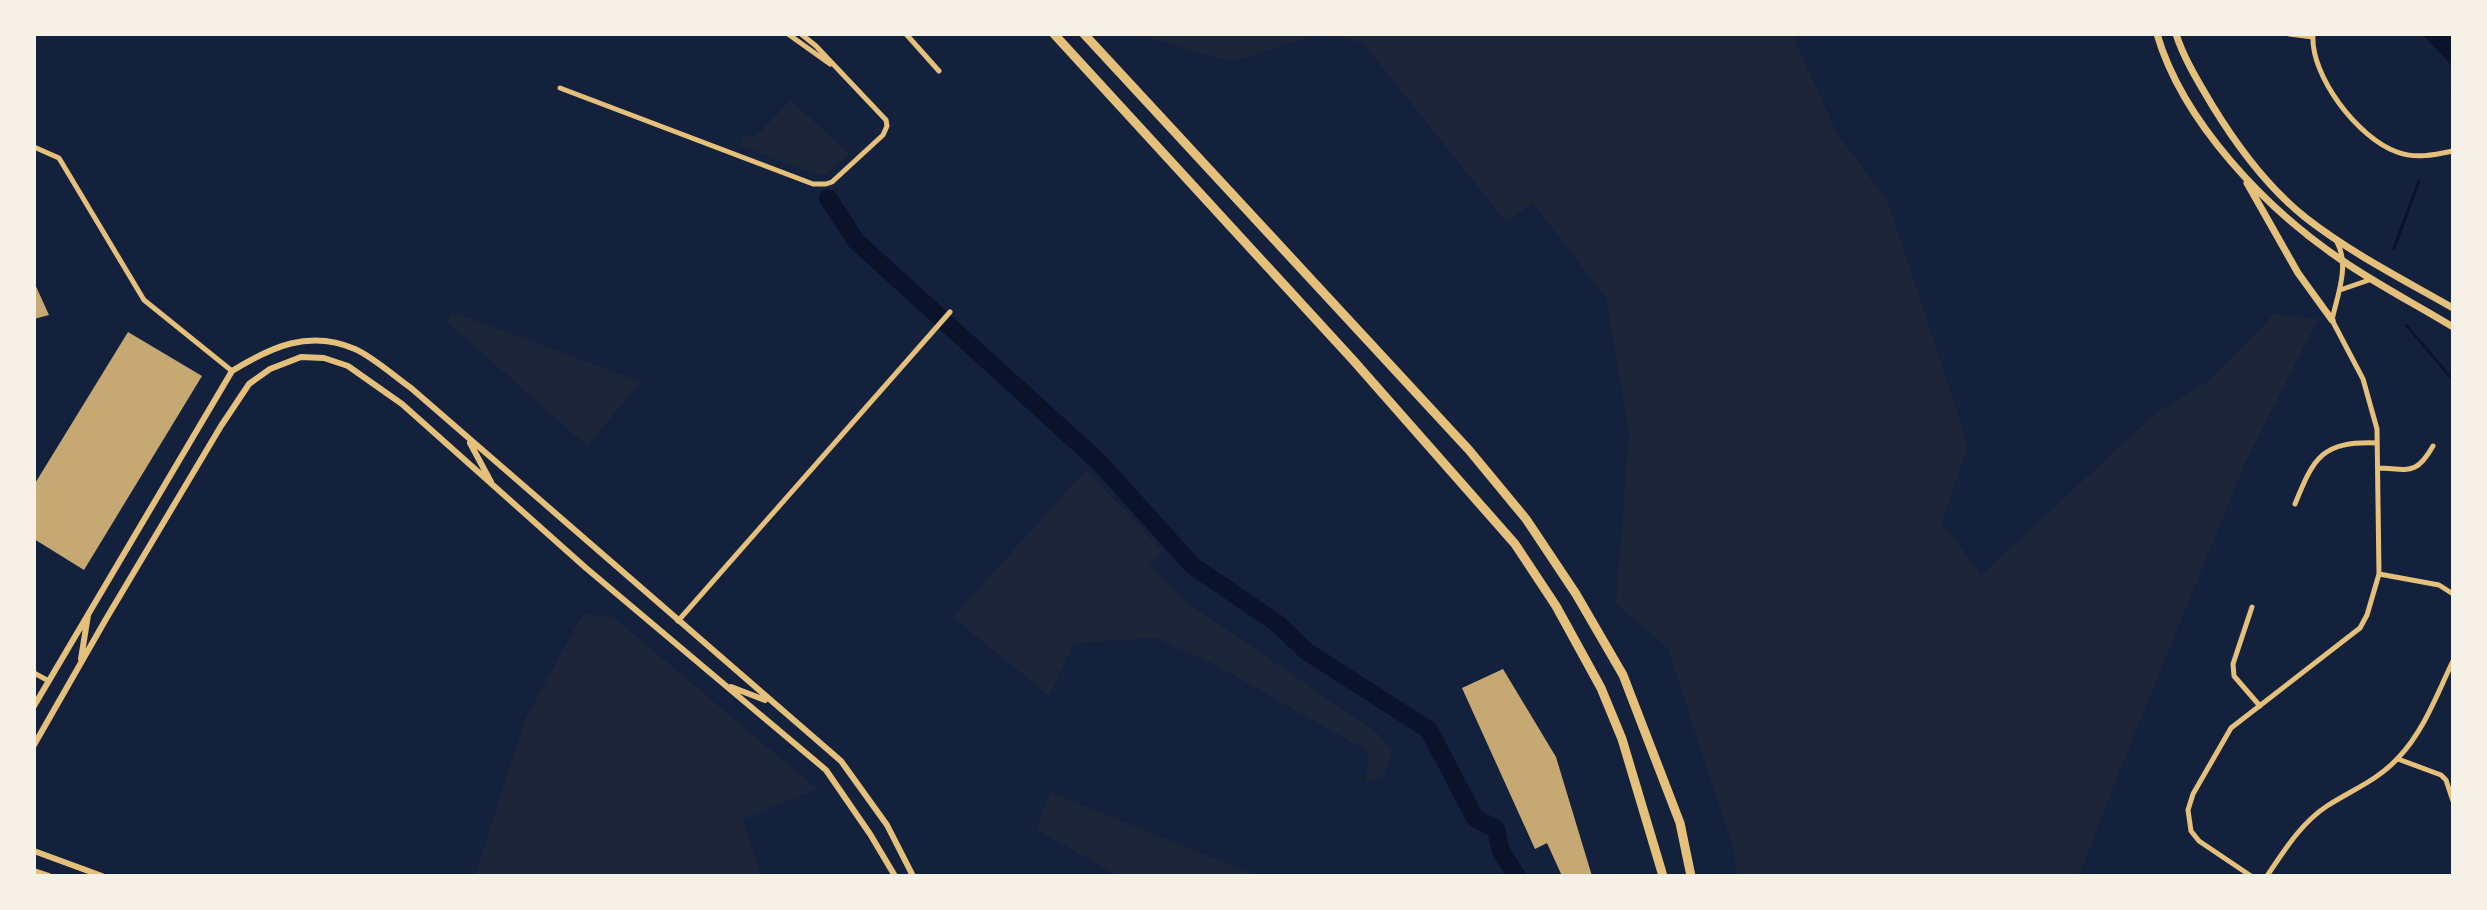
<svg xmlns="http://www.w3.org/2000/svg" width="2487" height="910" viewBox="0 0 2487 910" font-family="Ubuntu,sans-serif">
	<rect width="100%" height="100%" fill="#14213d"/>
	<path fill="#1d2539" d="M1143,34H1318L1232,62L1146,37Z
		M1334,34H1792L1837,133L1888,202L1968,445L1942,522L1981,575L2158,411L2206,383L2274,314L2318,319L2246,461L2112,790L2079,876H1737L1733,848L1668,649L1616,603L1629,432L1606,298L1533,203L1506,222L1364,44Z
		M791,100L849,154L826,174L817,175L739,145L743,136H756Z
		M453,312L641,382L587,446L447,322Z
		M1086,470L1164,552L1147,564L1186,602L1376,732L1392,749L1384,776L1365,783L1369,752L1216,665L1155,638L1074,643L1049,696L953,617Z
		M583,614L613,617L817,789L743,819L762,876H475L525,719Z
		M1050,792L1258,876H1119L1036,829Z"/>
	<path fill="#0b132b" d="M2422,34H2453V67Z"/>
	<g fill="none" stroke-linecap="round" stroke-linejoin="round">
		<path stroke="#0b132b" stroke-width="3" d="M2452,92L2453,89
			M2394,248L2419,181
			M2406,325L2453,380"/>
		<path stroke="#0b132b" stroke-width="18" d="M828,198L856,241L1099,462L1193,566L1278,624L1306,651L1429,730L1475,818L1496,829L1501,852L1517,876"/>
	</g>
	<path fill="#c6a872" d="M34,282L49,315L34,319Z
		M128,332L202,376L84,570L34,539V485Z
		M1503,669L1556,757L1592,876H1562L1547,843L1535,849L1462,688Z"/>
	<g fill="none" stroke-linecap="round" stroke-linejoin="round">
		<path stroke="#e5c07b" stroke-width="5" d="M788,34L830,64
			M906,34L939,71
			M2289,34L2313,37
			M2313,34C2310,76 2358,138 2397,152C2415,159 2434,155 2453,151
			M560,88L813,184H826L832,182L883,135L887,126L886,120L816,46L801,34
			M34,147L59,158L144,300L232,371
			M2340,290L2372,279
			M2378,468C2409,469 2416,476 2433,446
			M2295,504C2314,457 2322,441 2377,443
			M2379,574L2439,585L2453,594
			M2252,607L2233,664L2234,676L2260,706
			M678,621L950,312
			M34,673L47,680
			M2398,759L2441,775L2446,780L2453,801
			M2251,876L2199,841L2191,831L2188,810L2193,794L2231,728L2360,628L2367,615L2379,574L2377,429L2363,379L2332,320C2337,296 2350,266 2337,242
			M2267,876C2284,851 2301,823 2327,806C2352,790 2378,780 2398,758C2424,731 2437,694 2453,661"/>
		<path stroke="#e5c07b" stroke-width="6" d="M470,443L491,482
			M81,659L88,615
			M731,687L765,700
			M34,706L232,371C271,347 309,329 355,349C373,357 394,376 411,388L841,761L887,825L913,876
			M34,745L106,619L221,426L249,384L270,369L301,357L324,358L348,366L402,404L586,568L826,770L870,834L895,876
			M34,851L102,876
			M34,871L49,876"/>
		<path stroke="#e5c07b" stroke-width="7" d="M2157,34C2183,123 2267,210 2343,261C2378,285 2417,305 2453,327
			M2176,34C2184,59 2199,83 2212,105C2237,146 2268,188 2306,218C2351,253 2404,280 2453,308
			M2247,183L2298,273L2332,320"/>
		<path stroke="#e5c07b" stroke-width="9" d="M1054,34L1353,360L1515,544L1556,606L1601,688L1622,739L1663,876
			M1084,34L1469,450L1526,519L1576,594L1623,675L1680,823L1691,876"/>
	</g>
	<rect width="2487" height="910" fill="none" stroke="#f6f1e7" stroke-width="72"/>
</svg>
